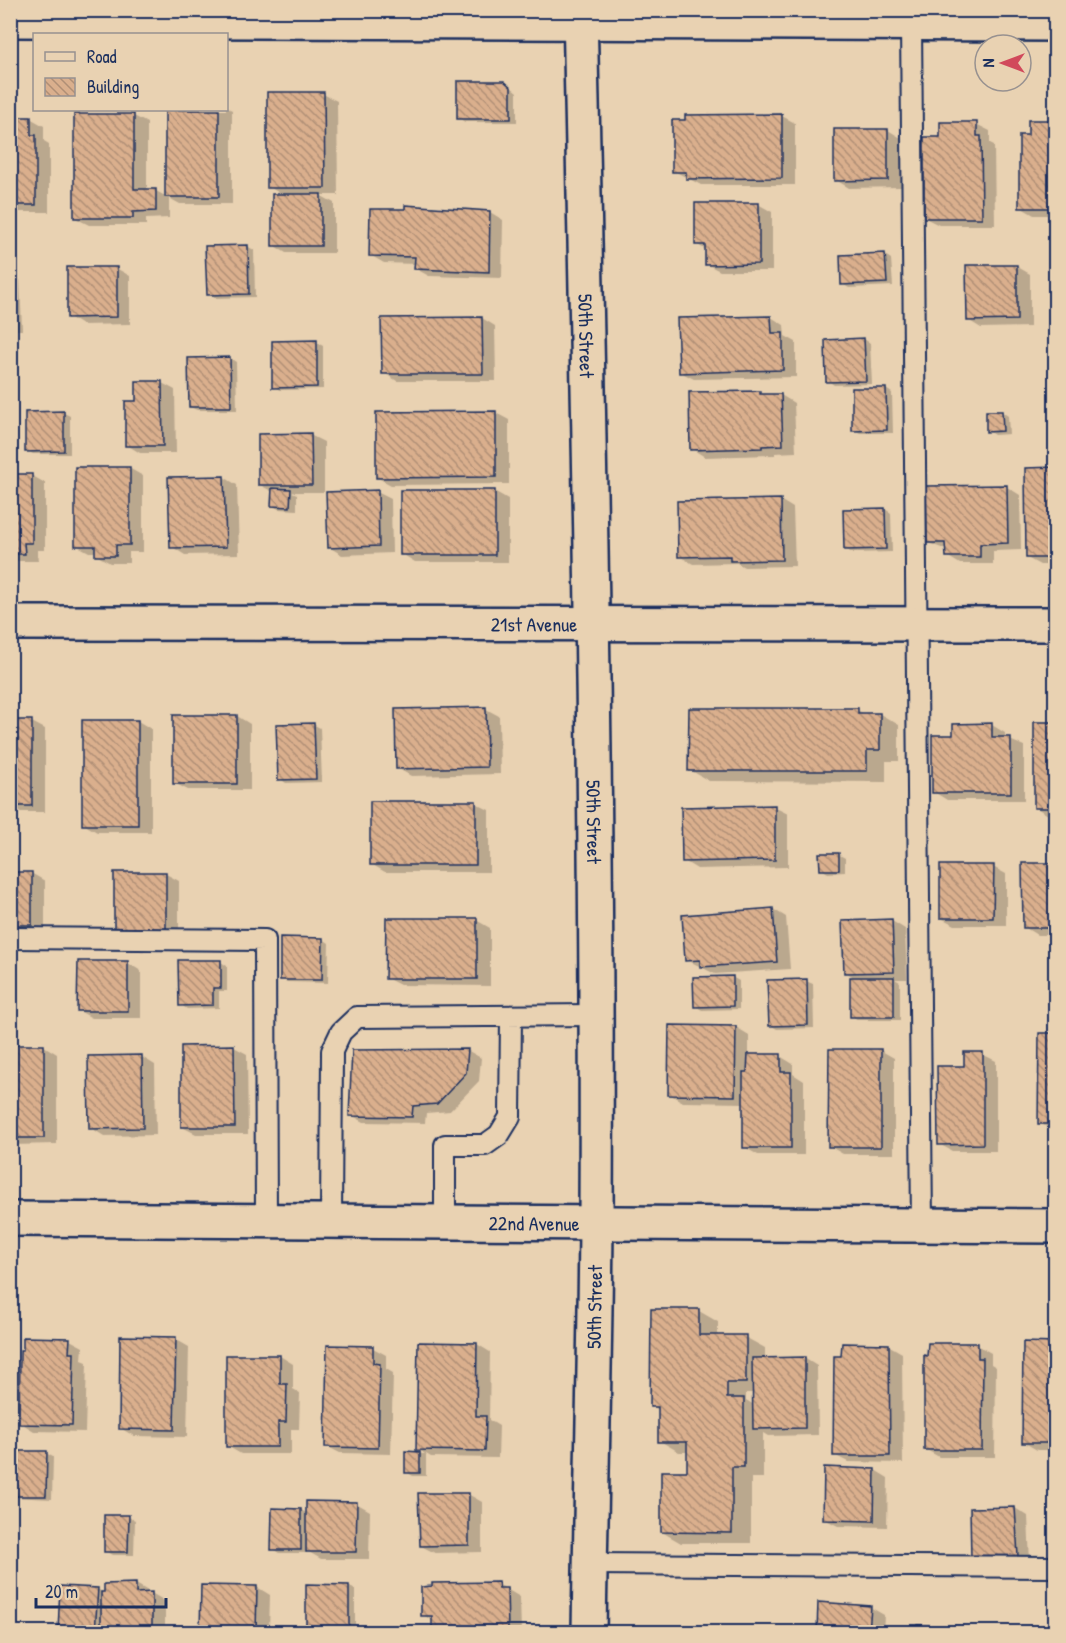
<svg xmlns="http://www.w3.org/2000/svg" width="1066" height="1643" viewBox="0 0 1066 1643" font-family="'Patrick Hand',sans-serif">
	<defs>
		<pattern id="building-back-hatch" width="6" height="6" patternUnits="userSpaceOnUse" patternTransform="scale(1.5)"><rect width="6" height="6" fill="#daaf8d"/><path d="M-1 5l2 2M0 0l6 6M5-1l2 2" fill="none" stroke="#b08f76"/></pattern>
	</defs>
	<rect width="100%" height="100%" fill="#e9d2b2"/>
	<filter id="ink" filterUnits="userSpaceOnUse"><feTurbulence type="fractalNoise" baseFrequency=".0167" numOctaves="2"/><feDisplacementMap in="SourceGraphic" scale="12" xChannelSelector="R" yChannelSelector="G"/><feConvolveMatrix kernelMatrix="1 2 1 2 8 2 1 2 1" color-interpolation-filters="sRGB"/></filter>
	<g filter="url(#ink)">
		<path fill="#0003" fill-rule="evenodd" d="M511,87L517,92V122H465L458,118Z
			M323,94L337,101L338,195H320L334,203V253H286L273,245L283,195L269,187Z
			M226,107L232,110V204H180L169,198V218L146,219V225H89L75,218L134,116L147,123V191H156L167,197V110H226Z
			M782,116L795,123V185H701L674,171Z
			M10,118H30L44,126V141L49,144V212H10Z
			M1056,122V215H1034L1020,207L1029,137Z
			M976,124L990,131V143L994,145L995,225H939L925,218L941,138Z
			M888,130L901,138V187L849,188L836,180Z
			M758,204L772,212V271H720L706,264V250L696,244Z
			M407,206L490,212L503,220L502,278L429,276L416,269V264L384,263L370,255L407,211Z
			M247,246L254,250L255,297L215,298L208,294Z
			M885,255L891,259L893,286L849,288L842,284Z
			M1016,266L1030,274V327L981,328L968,320Z
			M116,268L130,276V324L82,325L69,317Z
			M10,275L20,280L22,330H10Z
			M771,317L784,325L785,336L796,342V377L694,379L680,372Z
			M482,318L495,326L496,381H397L384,373L383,319Z
			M864,339L870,343L872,384L834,385L828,381Z
			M316,342L323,346V389L280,390L274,387Z
			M230,358L236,362L237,410H197L190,407Z
			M137,383H162L175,390L176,453H140L127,445L137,403Z
			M886,389L892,393L893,433H860L854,430Z
			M760,392L765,395H781L794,403L796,452L775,453V455L705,457L692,449Z
			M1002,412L1008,416L1009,434L994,435L988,431Z
			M64,413L70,416V454H33L27,451Z
			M496,413L509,420V484L391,485L378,478Z
			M310,435L324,442V492H292L297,494V510L279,509L272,506L273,492L260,485Z
			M129,468L143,476V552H129V563H110L96,555V552H89L76,545Z
			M1056,469V565H1040L1027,558Z
			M10,475H31L45,483V550H37L38,561H10Z
			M224,477L237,485L239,554L185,555L172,547Z
			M1007,487L1020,495L1021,550L993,551V564H960L947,556V550L928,543Z
			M494,491L508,499V562H415L402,554Z
			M377,492L391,499L392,553L342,555L329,547Z
			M780,500L793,508L795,566L744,567L737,563L693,564L679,556Z
			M885,509L891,513L892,552L852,553L845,549Z
			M486,709L499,716L500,774L411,776L397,768Z
			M857,710L865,714H880L899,725V761H886V782L709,781L690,770Z
			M237,716L250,724V790H188L174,783Z
			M83,721H138L151,729V832H97L83,824Z
			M10,722H32L45,729V812H10Z
			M1056,723V815H1048L1035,807Z
			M313,724L320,728L322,782L286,783L280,779Z
			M992,725L1005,733V738L1024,746V800H947L934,792L954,737Z
			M475,803L489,810V872H385L371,864Z
			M774,807L788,814V867L697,869L684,861Z
			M838,854L845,858V872L828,873L821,869Z
			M1056,864V935H1037L1024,927Z
			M993,867L1006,874V925H955L941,918Z
			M10,873H31L45,881V932H10Z
			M166,874L179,881V936L129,937Z
			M773,909L786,917L790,969L715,974L687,960Z
			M476,920L490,928V986L400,985L386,978Z
			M892,921L905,929L907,979H895L900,982V1020H858L852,1016V976L845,972L844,923Z
			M323,939L329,943L328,983L287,982L281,979Z
			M221,962L227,966V991H219V1008L187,1009L181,1005Z
			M10,963L16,967L15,1013H10Z
			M128,963L141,971V1018H92L79,1011Z
			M732,977L739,981V1009L702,1010L695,1006Z
			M806,981L813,984L814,1028L777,1029L770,1025Z
			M736,1027L749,1035V1055L780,1056L793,1064V1074L804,1081V1155H758L744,1147L745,1103L683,1102L669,1094Z
			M1056,1035V1131L1053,1130L1039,1123Z
			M10,1046H44L57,1054V1144L10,1145Z
			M182,1047H234L247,1054L248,1134H196L182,1127Z
			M467,1050L481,1058L479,1081L450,1111L426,1113L425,1123L364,1122L351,1115Z
			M880,1050L894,1058V1154H843L829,1146Z
			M982,1054L996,1061V1151H952L939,1144L966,1067Z
			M142,1057L155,1065L156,1135L104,1136L91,1128Z
			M699,1311L718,1322V1337H745L765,1348V1359L804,1358L817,1366L818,1435L768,1436L763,1433V1478H751V1543H681L662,1532L688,1472L689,1452H679L660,1441V1411L652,1406ZM746,1393H754V1405L746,1400Z
			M175,1339L189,1347L187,1437L134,1436L120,1428Z
			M70,1340L83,1347L82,1360L87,1362L85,1432L34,1431L21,1423Z
			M477,1344L490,1352L489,1420L499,1426L498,1458L431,1457L426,1454V1476H413L406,1472V1453L425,1454L418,1449Z
			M1056,1344V1450H1037L1023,1442Z
			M888,1345L902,1353L903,1463L848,1462L834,1455L842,1357Z
			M977,1345L991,1353V1364L996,1367L995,1457H939L925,1449Z
			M373,1348L386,1355V1369L393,1373L391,1454L340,1453L326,1446Z
			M280,1356L293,1364V1389L300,1393L299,1429H291V1454H241L227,1446Z
			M10,1452L46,1453L53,1457L52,1499L10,1497Z
			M875,1470L888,1478L887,1527L838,1526L824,1519Z
			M468,1494L482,1502V1552L435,1553L421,1546Z
			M356,1503L370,1511L369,1559H321L307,1551V1553H279L272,1549L301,1510L308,1514Z
			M1015,1508L1028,1516L1030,1563L986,1565Z
			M129,1517L135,1520L134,1555H112L105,1551Z
			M136,1584L165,1601V1632H59L61,1587L97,1589L104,1593Z
			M498,1584L520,1597L521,1632H434L433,1621L423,1615Z
			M349,1586L355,1590V1632H314L307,1628Z
			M202,1587H257L270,1595L269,1632H202Z
			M820,1604L870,1607L884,1615L883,1632H818Z
			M919,1627H960L966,1632H919Z"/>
		<path fill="url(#building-back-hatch)" stroke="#1b2f5e" stroke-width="1.5" d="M457,81H504L511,87V119H457Z
			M267,92H324L325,188H267Z
			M165,110H219V197H165Z
			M74,114H134V189H156V211L133,212V218H74Z
			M782,114V178L686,179V172H672V120H685V115Z
			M10,117H31V135H36V205H10Z
			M1028,120H1056V208H1019V135H1028Z
			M940,122H977V136H981L982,218H924V137H940Z
			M834,129H888V180L834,181Z
			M272,194H321V246H272Z
			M695,203H759V264L705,265V245H695Z
			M405,205L490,211L489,272L414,269L415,257L369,256L370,209H405Z
			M248,245L249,294L207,295L205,246Z
			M885,253L887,283L841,285L840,255Z
			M966,265H1017V320L967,321Z
			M67,267H117V317L67,318Z
			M771,316L772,333H783V370L679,373L677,318Z
			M482,317L483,374H382L381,318Z
			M864,338L866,381L826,382L825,340Z
			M317,340V387L272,388V341Z
			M230,357L231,407H189L188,358Z
			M136,381H162L163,446H125V401H136Z
			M852,388H886L887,430L852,431Z
			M760,391V394H781L783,445L762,446V448L690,450L689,392Z
			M64,411V451L25,452V412Z
			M496,411V477L376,478V412Z
			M986,411H1002L1003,431L986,432Z
			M311,433L312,485H258V434Z
			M75,467H130V545H116V556H95V546H75Z
			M1056,467V558H1026L1025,468Z
			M10,474H32V543H24L25,554H10Z
			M224,476L226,547L170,548L168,477Z
			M1007,485L1008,543L980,544V557H946L945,543H927L926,486Z
			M272,488L291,489L290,507L271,506Z
			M378,490L379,546L328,548L326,492Z
			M400,490H495V555H400Z
			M781,499L782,560L730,561V556L678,557L677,501Z
			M885,508L886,549L844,550L843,509Z
			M486,707L487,767L396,769L395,709Z
			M689,708H858V713H880V750H867V771H688Z
			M173,715H237V784H173Z
			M10,720H32V806H10Z
			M82,720H138V825H82Z
			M1034,722H1056V808H1034Z
			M314,723L316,779L278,780L276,724Z
			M992,723V737H1011V793H932V735H953V724Z
			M370,801H476V865H370Z
			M775,805V860L682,862L681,807Z
			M819,853H839V870H820Z
			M1022,863H1056V928H1023Z
			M940,865H994L993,918H940Z
			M10,872H32V925H10Z
			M114,872H166V929L114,930Z
			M773,908L777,962L700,967V960L685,961L682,915Z
			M386,918H477V979H385Z
			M892,919L894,972L844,973L842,921Z
			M280,937L323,938L322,980H280Z
			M178,960H221V988H213V1005L179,1006Z
			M78,961H128V1011H77Z
			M733,976V1006L694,1007L693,977Z
			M850,977H894V1017H850Z
			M807,979L808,1025L769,1026L767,980Z
			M669,1025L736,1026L735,1096L668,1095Z
			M1039,1033H1056V1124H1038Z
			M10,1045H44V1138H10Z
			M234,1045L235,1127H181V1046Z
			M468,1049L466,1073L437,1104L413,1106L412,1117L349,1116L352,1050Z
			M829,1049H881V1147H828Z
			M964,1052H983V1144L938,1145L937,1066H964Z
			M748,1054H781V1072H791V1148H743V1072H747Z
			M142,1055L143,1128L89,1129L88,1056Z
			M651,1309H699V1335H746V1383H727V1398H744V1467H732V1533L661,1532V1471H687V1442H658V1407H650Z
			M120,1336L176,1337L174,1430L119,1429Z
			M23,1337L70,1338L69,1353H74L72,1425L19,1424L20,1350H23Z
			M418,1342L477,1343L476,1416H486L485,1451L416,1450Z
			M1023,1342L1056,1343V1443H1022Z
			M842,1343L889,1344L890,1456H833L834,1356H841Z
			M928,1343H978V1358H983L982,1450H924V1355L927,1356Z
			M327,1345L373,1346V1363L380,1364L378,1448L325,1447Z
			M226,1355H280V1384H287L286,1422H278V1447H226Z
			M805,1357V1428L753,1429L752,1358Z
			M10,1451H47L46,1496H10Z
			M405,1451L420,1452V1473H405Z
			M824,1467L875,1469L874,1521L823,1520Z
			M418,1493H469V1545L420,1546Z
			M306,1501L357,1502L356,1552H306Z
			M1015,1507L1018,1556L971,1558L970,1508Z
			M272,1508L301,1509V1550H271Z
			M104,1515H129L128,1552H104Z
			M498,1582L499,1588H507L508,1629H498V1632H432V1616H421V1587L432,1586V1583Z
			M136,1583V1593L152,1592V1632H101V1592H104V1584Z
			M306,1584L349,1585V1629H306Z
			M201,1585L257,1586L256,1632H200Z
			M60,1586L98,1588L95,1632H58Z
			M818,1602L871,1606L869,1632H817Z
			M917,1625L960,1626V1632H917Z"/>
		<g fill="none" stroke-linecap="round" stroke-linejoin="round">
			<g stroke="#1b2f5e" stroke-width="24">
				<path id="service" d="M911,25L922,1225
					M10,938L265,940L266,1221
					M331,1222L332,1051L341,1032L357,1017L595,1015
					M445,1223V1145H485L499,1135L510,1117L511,1016
					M590,1564L1056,1567"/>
			</g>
			<g stroke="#1b2f5e" stroke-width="38">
				<g id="minor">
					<path d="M10,20L1056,24"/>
					<path id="s1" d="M10,623L1056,624"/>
				</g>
			</g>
			<g stroke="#1b2f5e" stroke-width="38">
				<g id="tertiary">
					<path id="s2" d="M580,10C589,415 598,820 596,1225C595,1361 591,1497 589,1632"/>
					<path id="s3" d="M10,1219L1056,1226"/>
				</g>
			</g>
			<use href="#service" stroke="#e9d2b2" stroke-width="20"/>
			<use href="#minor" stroke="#e9d2b2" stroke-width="33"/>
			<use href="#tertiary" stroke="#e9d2b2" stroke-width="33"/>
		</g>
	</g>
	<g text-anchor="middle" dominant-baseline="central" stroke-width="4.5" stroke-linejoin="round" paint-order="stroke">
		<g font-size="20" fill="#1b2f5e" stroke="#e9d2b2">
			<text stroke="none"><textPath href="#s2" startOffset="326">50th Street</textPath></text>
			<text stroke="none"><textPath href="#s1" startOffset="524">21st Avenue</textPath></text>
			<text stroke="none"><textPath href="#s2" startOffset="812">50th Street</textPath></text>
			<text stroke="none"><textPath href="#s3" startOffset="524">22nd Avenue</textPath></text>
			<text transform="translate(594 1307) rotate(-89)">50th Street</text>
		</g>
	</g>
	<rect width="1066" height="1643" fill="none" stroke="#e9d2b2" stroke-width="36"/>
	<rect x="18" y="18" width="1030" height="1607" fill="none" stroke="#1b2f5e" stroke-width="2" filter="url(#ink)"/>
	<rect x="33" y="33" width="195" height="78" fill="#e9d2b2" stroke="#979190" stroke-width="1.5"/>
	<rect x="45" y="52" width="30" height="9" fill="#e9d2b2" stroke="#979190" stroke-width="1.5"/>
	<text x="87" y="63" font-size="18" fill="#1b2f5e">Road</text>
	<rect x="45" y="78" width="30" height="18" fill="url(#building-back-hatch)" stroke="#979190" stroke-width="1.5"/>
	<text x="87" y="93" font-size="18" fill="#1b2f5e">Building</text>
	<g transform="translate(1003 63) rotate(270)"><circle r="28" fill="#e9d2b2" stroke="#979190" stroke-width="1.5"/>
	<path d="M0-4.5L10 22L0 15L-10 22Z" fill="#d1495b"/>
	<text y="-9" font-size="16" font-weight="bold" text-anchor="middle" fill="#1b2f5e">N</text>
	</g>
	<path d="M36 1598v9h130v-9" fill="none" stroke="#1b2f5e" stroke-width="3"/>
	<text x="45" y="1598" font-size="18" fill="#1b2f5e" stroke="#e9d2b2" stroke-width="4.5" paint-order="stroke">20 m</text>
</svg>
